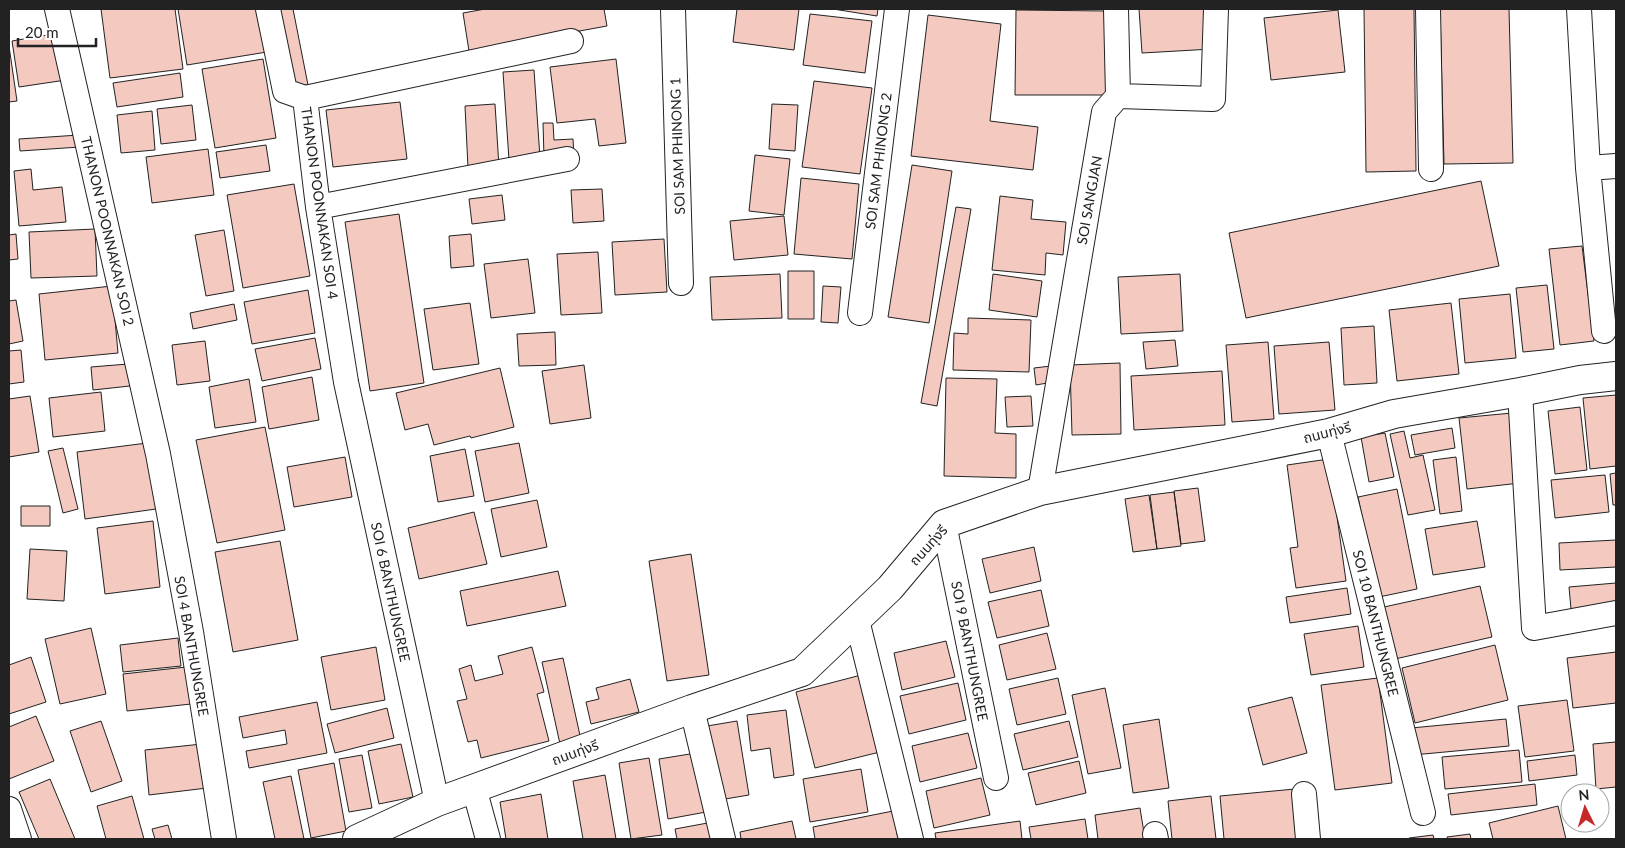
<svg xmlns="http://www.w3.org/2000/svg" width="1625" height="848" viewBox="0 0 1625 848" font-family="Lato,'Noto Sans Thai',sans-serif">
	<rect width="100%" height="100%" fill="#fff"/>
	<path fill="#f3c9c0" stroke="#222" d="M101,9H175L183,69L110,78Z
		M178,9H261L267,52L187,65Z
		M271,9H293L308,85L287,90Z
		M485,9H604L607,26L469,51L463,13Z
		M737,9H799L794,50L733,42Z
		M833,9H878L877,16Z
		M1139,9H1210L1212,49L1142,53Z
		M1364,9H1414L1416,171L1366,172Z
		M1440,9H1509L1513,163L1444,164Z
		M1016,10L1107,11L1106,95H1015Z
		M1338,10L1345,72L1271,80L1264,18Z
		M810,14L872,21L865,73L803,65Z
		M928,15L1001,24L990,121L1038,127L1033,170L911,156Z
		M59,33L66,80L19,87L12,41Z
		M9,46L17,101L9,102Z
		M263,59L276,138L215,148L202,69Z
		M616,59L626,143L599,146L595,119L557,123L550,67Z
		M534,70L540,158L509,160L503,72Z
		M180,73L183,97L117,107L113,83Z
		M814,81L872,88L860,174L802,167Z
		M400,102L407,159L333,167L326,110Z
		M495,104L499,167L468,168L465,106Z
		M772,104L798,105L795,151L769,149Z
		M192,105L196,140L161,144L157,109Z
		M152,111L155,150L121,153L117,115Z
		M543,123H553L554,140L573,139L574,156L544,157Z
		M79,135L80,147L20,151L19,139Z
		M266,145L270,171L220,178L216,152Z
		M208,149L214,195L152,203L146,157Z
		M755,155L790,159L784,215L749,211Z
		M912,165L952,171L929,323L888,317Z
		M31,169L33,190L62,187L66,222L19,226L14,171Z
		M801,178L859,184L852,259L794,254Z
		M1481,181L1499,266L1246,318L1229,233Z
		M294,184L310,276L243,288L227,195Z
		M602,189L604,221L573,223L571,190Z
		M502,195L505,220L472,224L469,199Z
		M1000,196L1033,200L1031,219L1066,222L1063,255L1046,253L1045,275L992,270Z
		M956,207L971,209L937,406L921,403Z
		M399,214L424,383L370,391L345,222Z
		M784,216L788,255L734,260L730,221Z
		M95,229L97,276L31,278L29,232Z
		M224,230L234,291L206,296L195,235Z
		M16,234L18,259L9,260V235Z
		M471,234L474,266L451,268L449,236Z
		M664,239L667,292L615,295L612,242Z
		M1582,246L1594,341L1560,345L1549,249Z
		M598,252L602,313L561,315L557,254Z
		M528,259L535,313L491,318L484,264Z
		M788,271H814V319H788Z
		M780,274L782,318L712,320L710,277Z
		M993,274L1042,281L1037,317L989,310Z
		M1180,274L1183,331L1121,334L1118,277Z
		M1547,285L1554,349L1523,352L1516,288Z
		M112,286L118,353L45,360L39,294Z
		M823,286L841,287L838,323L821,322Z
		M308,290L315,333L252,344L244,302Z
		M1510,294L1516,358L1465,363L1459,299Z
		M16,300L23,341L9,344V301Z
		M470,303L479,364L433,370L424,309Z
		M1451,303L1459,374L1397,381L1389,310Z
		M234,304L237,320L193,329L190,313Z
		M968,318L1031,320L1029,372L953,370L954,333L968,334Z
		M1374,326L1377,383L1344,385L1341,328Z
		M555,332L556,365L519,366L517,334Z
		M315,338L321,369L262,381L255,349Z
		M1175,340L1178,366L1146,369L1143,342Z
		M205,341L210,381L177,385L172,345Z
		M1268,342L1274,419L1232,422L1226,345Z
		M1329,342L1335,410L1279,414L1274,346Z
		M21,350L24,382L9,384V351Z
		M1120,363L1121,434L1072,435L1070,365Z
		M128,364L130,386L93,390L91,367Z
		M584,365L591,418L550,424L542,371Z
		M1051,366L1053,382L1036,385L1034,368Z
		M500,368L514,427L471,438L470,436L434,445L428,424L405,430L396,393Z
		M1222,371L1225,425L1134,430L1131,376Z
		M312,377L319,420L269,429L262,387Z
		M946,378L997,379L995,433L1016,434V478L944,476Z
		M249,379L256,422L215,428L209,387Z
		M101,392L105,431L53,437L49,398Z
		M1616,395V466L1590,469L1583,398Z
		M30,396L39,452L9,457V399Z
		M1031,396L1033,426L1007,427L1005,397Z
		M1580,407L1587,470L1555,474L1548,411Z
		M1512,413L1520,483L1467,489L1459,418Z
		M265,427L285,530L217,543L196,440Z
		M1452,428L1455,448L1415,455L1411,435Z
		M1404,431L1410,458L1423,455L1435,510L1408,515L1390,434Z
		M1385,433L1394,477L1369,482L1361,437Z
		M147,443L156,509L85,519L77,452Z
		M519,443L529,493L485,502L475,451Z
		M63,448L78,509L63,513L48,451Z
		M465,449L474,496L438,502L430,456Z
		M345,457L352,497L294,507L287,467Z
		M1456,457L1462,511L1440,514L1433,460Z
		M1329,459L1346,581L1296,588L1290,548L1298,547L1287,465Z
		M1616,473V505H1613L1610,474Z
		M1605,475L1609,512L1555,518L1551,480Z
		M1198,488L1205,541L1181,544L1174,491Z
		M1397,489L1417,589L1379,597L1358,497Z
		M1174,492L1181,546L1157,549L1150,495Z
		M1149,495L1157,549L1133,552L1125,499Z
		M537,500L547,547L501,557L491,509Z
		M21,506H50V526H21Z
		M474,512L487,564L419,579L408,528Z
		M153,521L160,587L105,594L97,528Z
		M1477,521L1485,567L1433,575L1425,529Z
		M1616,540V567L1560,570L1559,543Z
		M280,541L298,640L233,652L215,552Z
		M1034,547L1041,581L990,593L982,559Z
		M30,549L67,551L64,601L27,599Z
		M691,554L709,675L667,681L649,561Z
		M558,571L566,606L467,626L460,591Z
		M1616,583V605L1571,609L1569,587Z
		M1480,586L1492,637L1395,659L1384,607Z
		M1347,588L1351,614L1290,623L1286,597Z
		M1041,590L1049,626L997,638L988,602Z
		M1358,626L1364,667L1311,675L1304,634Z
		M91,628L106,694L60,704L45,639Z
		M1047,633L1056,669L1007,680L999,645Z
		M178,638L181,666L123,672L120,645Z
		M946,641L955,677L902,690L894,653Z
		M1495,645L1508,700L1415,723L1402,668Z
		M376,647L385,700L331,710L321,657Z
		M532,647L544,692L537,694L549,741L481,758L477,740L468,742L457,701L467,699L459,669L471,665L475,681L503,674L498,656Z
		M1616,652V703L1573,708L1567,658Z
		M31,657L46,702L9,714V665Z
		M563,658L581,740L560,744L542,662Z
		M186,667L191,704L127,711L123,674Z
		M865,674L884,751L815,768L796,692Z
		M1058,678L1066,714L1017,725L1009,689Z
		M1378,678L1392,783L1335,790L1321,685Z
		M630,679L639,712L591,724L586,702L599,699L596,688Z
		M958,683L966,720L909,734L900,696Z
		M1105,688L1121,768L1088,774L1072,695Z
		M1292,697L1307,753L1263,765L1248,708Z
		M1567,700L1574,751L1525,757L1518,706Z
		M317,702L327,753L249,768L246,751L287,744L285,730L243,738L239,717Z
		M387,708L394,738L335,753L327,724Z
		M786,710L794,775L774,778L770,748L751,751L747,715Z
		M36,716L54,761L9,779V727Z
		M1159,719L1169,788L1133,793L1123,725Z
		M1506,719L1509,746L1413,755L1411,728Z
		M101,721L122,781L91,792L70,731Z
		M737,721L749,795L719,800L707,726Z
		M1069,721L1078,757L1023,770L1014,734Z
		M968,733L977,768L920,782L912,746Z
		M1616,742V787L1596,789L1593,744Z
		M202,744L207,788L149,795L145,750Z
		M401,744L413,797L379,804L368,751Z
		M1519,750L1522,782L1445,789L1442,757Z
		M696,753L706,812L668,819L659,759Z
		M362,755L372,808L349,812L339,759Z
		M1575,755L1577,775L1529,781L1527,761Z
		M649,758L662,835L631,839L619,763Z
		M1079,761L1086,793L1036,805L1028,773Z
		M334,763L346,831L311,838L298,770Z
		M861,769L868,812L810,822L803,779Z
		M605,775L616,839H583L573,781Z
		M291,776L304,839H275L263,782Z
		M981,778L990,815L934,828L926,791Z
		M50,779L75,839H39L19,792Z
		M1535,784L1537,805L1451,815L1448,794Z
		M1295,789L1299,839H1224L1220,796Z
		M541,794L548,839H506L500,802Z
		M132,796L144,839H106L97,806Z
		M1211,796L1216,839H1172L1168,801Z
		M1558,806L1566,839H1493L1489,823Z
		M1140,808L1145,839H1098L1095,815Z
		M893,811L898,839H815L813,827Z
		M1085,819L1088,839H1031L1029,827Z
		M792,821L796,839H741L740,832Z
		M1020,821L1022,839H936L935,833Z
		M713,822L715,839H677L675,829Z
		M168,825L172,839H155L152,829Z
		M1470,834L1471,839H1448L1447,837Z
		M1433,835L1434,839H1409V838Z"/>
	<g fill="none" stroke-linecap="round" stroke-linejoin="round">
		<g stroke="#222" stroke-width="26">
			<path id="street" d="M57,9L158,454L191,632L224,839
				M268,9L285,91L305,98L318,207L346,382L437,802
				M673,9L681,283
				M1116,9L1118,96
				M1428,9L1431,169
				M1579,9L1588,168L1604,331
				M1118,96L1213,99L1216,9
				M305,98L571,41
				M1588,168L1616,166
				M318,207L567,159
				M860,313L897,9
				M1520,392L1534,628L1616,613
				M1329,433L1423,813
				M1040,491L1104,112L1118,96
				M944,524L996,778
				M857,620L911,839
				M692,709L723,839
				M474,788L488,839
				M1304,794L1308,839
				M9,809L19,839
				M1155,834L1156,839"/>
		</g>
		<g stroke="#222" stroke-width="30">
			<path id="secondary" d="M357,839L437,802L692,709L802,672L890,588L944,524L1040,491L1329,433L1394,414L1520,392L1580,380L1616,376"/>
		</g>
		<use href="#street" stroke="#fff" stroke-width="24"/>
		<use href="#secondary" stroke="#fff" stroke-width="28"/>
	</g>
	<g text-anchor="middle" dominant-baseline="central" stroke-width="4" stroke-linejoin="round" paint-order="stroke">
		<g font-size="14" fill="#222" stroke="#fff">
			<text transform="translate(677 146) rotate(-92)">SOI SAM PHINONG 1</text>
			<text transform="translate(878 161) rotate(-83)">SOI SAM PHINONG 2</text>
			<text transform="translate(1089 200) rotate(-80)">SOI SANGJAN</text>
			<text transform="translate(320 203) rotate(82)">THANON POONNAKAN SOI 4</text>
			<text transform="translate(108 231) rotate(77)">THANON POONNAKAN SOI 2</text>
			<text transform="translate(1327 432) rotate(-14)">ถนนทุ่งรี</text>
			<text transform="translate(928 545) rotate(-48)">ถนนทุ่งรี</text>
			<text transform="translate(391 592) rotate(78)">SOI 6 BANTHUNGREE</text>
			<text transform="translate(1376 623) rotate(76)">SOI 10 BANTHUNGREE</text>
			<text transform="translate(192 646) rotate(80)">SOI 4 BANTHUNGREE</text>
			<text transform="translate(970 651) rotate(79)">SOI 9 BANTHUNGREE</text>
			<text transform="translate(575 752) rotate(-20)">ถนนทุ่งรี</text>
		</g>
	</g>
	<rect width="1625" height="848" fill="none" stroke="#222222" stroke-width="20"/>
	<g transform="translate(1585 808) rotate(355)"><circle r="24" fill="#ffffff" stroke="#a7a7a7"/>
	<path d="M0-4L9 19L0 12L-9 19Z" fill="#c62828"/>
	<text y="-8" font-size="14" font-weight="bold" text-anchor="middle" fill="#222222">N</text>
	</g>
	<path d="M18 38v8h78v-8" fill="none" stroke="#222222" stroke-width="2.5"/>
	<text x="25" y="38" font-size="15" fill="#222222" stroke="#ffffff" stroke-width="4" paint-order="stroke">20 m</text>
</svg>
